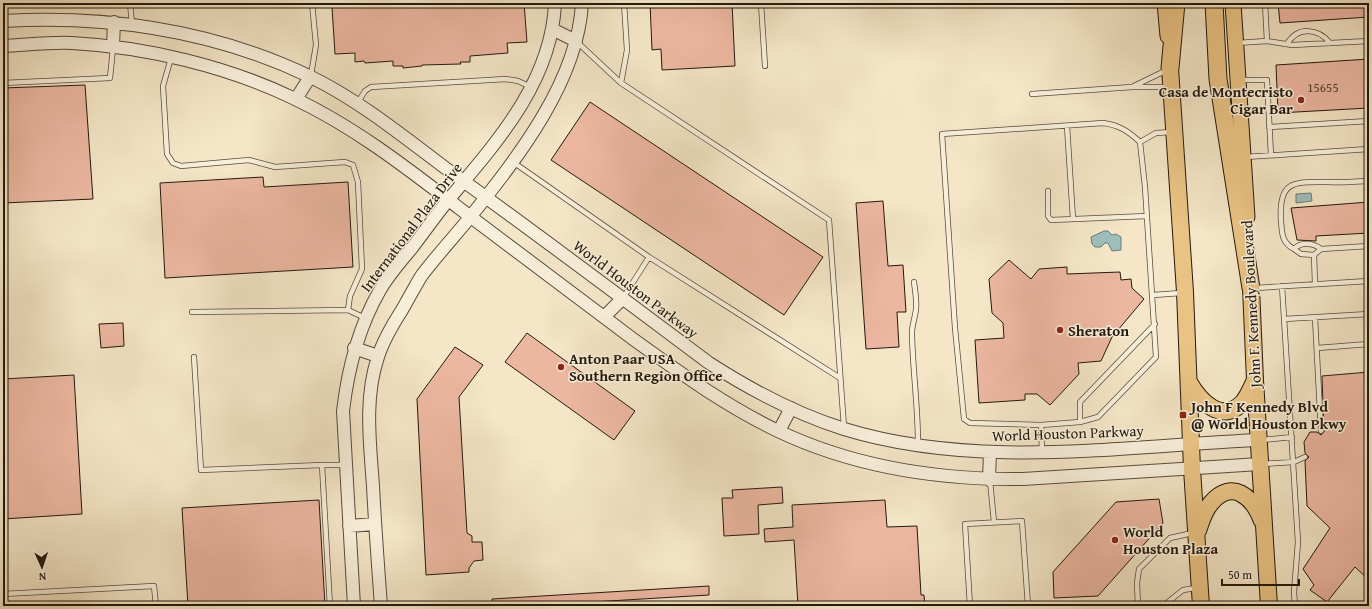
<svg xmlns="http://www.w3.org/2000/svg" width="1372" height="609" viewBox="0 0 1372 609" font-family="'Gentium Book Plus',serif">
	<rect width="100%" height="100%" fill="#f4e6c7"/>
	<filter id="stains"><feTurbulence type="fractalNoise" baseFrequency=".005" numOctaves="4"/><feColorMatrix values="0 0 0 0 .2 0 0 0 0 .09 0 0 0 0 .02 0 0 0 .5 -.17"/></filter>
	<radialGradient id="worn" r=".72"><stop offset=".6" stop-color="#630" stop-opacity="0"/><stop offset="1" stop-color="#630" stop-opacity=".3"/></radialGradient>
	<path fill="#9ebebc" stroke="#6d7c76" d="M1311,193L1312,201L1296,203V194Z
		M1104,231H1108L1112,235L1116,234L1121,237V250L1112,251L1108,243H1105L1101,247H1095L1092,244L1091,237Z"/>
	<path fill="#ecb7a1" stroke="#23190d" d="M405,3H524L527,42L507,43L508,53L470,56V62H460L461,64L422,65V66L403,68V66H393V61L365,63L364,61L355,62V53L335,54L332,7Z
		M650,3H732L735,66L662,70L661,49L652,50Z
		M1278,3H1369V17L1280,23Z
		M1369,59V108L1278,113L1276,65Z
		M85,85L93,199L3,203V88Z
		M590,102L823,257L784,315L551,160Z
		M263,177L264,187L348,182L353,267L165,278L160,183Z
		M883,201L888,266L903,265L906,312H897L899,347L866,349L856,203Z
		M1369,202V233L1316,236V241L1297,240L1291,208Z
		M1009,260L1031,279L1039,269L1067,267V274L1120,272L1121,280L1131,279L1132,288L1144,299L1112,337L1101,361L1078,363L1079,374L1050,405L1037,394H1025V400L979,403L975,340L1004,338L1003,323L992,313L989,279Z
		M123,323L124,346L101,348L99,324Z
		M527,333L635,411L614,440L505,362Z
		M455,347L483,365L459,397L467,533L472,536V542H482L483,560L474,561L469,568V572L426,575L417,399Z
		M1369,372V580L1355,567L1327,602L1310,590L1314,585L1303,569L1330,528L1307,506L1305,461L1309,457L1305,453L1304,442L1310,432H1317L1321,435L1324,432L1322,376Z
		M74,375L82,514L3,519V379Z
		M782,487L783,503L758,505L759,534L724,536L722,498H733L732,490Z
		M1159,499L1163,523L1098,596L1054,598L1053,572L1116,502Z
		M319,500L325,606H188L182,508Z
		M885,500L887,527L917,526L921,595H924L925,606H798L794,540L765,542L764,529L793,527L792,505Z
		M709,586V595L525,606H492V599Z"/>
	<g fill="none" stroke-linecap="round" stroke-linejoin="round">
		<g stroke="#574c3c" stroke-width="6">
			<path id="service" d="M130,3L132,24
				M761,3L765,66
				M1265,3L1267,41
				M577,42L621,83L627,50L624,3
				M1237,43L1267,41L1292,45L1369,41
				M1287,44C1298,26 1318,28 1330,43
				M171,58L163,86L167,154L173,163L181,166L249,160L275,167L345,162L353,165L358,182L362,269L350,296L348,310L365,318
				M311,75L316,45L312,3
				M1240,80H1267L1271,155
				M3,83L110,78L113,48
				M621,83L829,220L844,427
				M1134,86L1167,70
				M1032,94L1132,87H1169
				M358,102L365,91L371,87L506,79L518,81L531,87
				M1103,123C1119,125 1128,131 1140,142L1145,187L1156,357L1098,417L1080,422L1041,425L970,423L964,419L955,328L942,134Z
				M1067,126L1073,219
				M1269,127L1369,121
				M1140,142L1156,133L1172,132
				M1245,157L1369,149
				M513,162L649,257L840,378
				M1048,191V216L1051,220L1147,216
				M1294,249C1282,243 1282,234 1281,221C1278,179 1295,182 1329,182C1342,183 1356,181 1369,181
				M1321,249L1314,255L1301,254L1294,249C1302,241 1313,243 1321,249L1369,246
				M1314,255L1315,284
				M914,282C915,290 917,301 916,309C915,319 911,327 912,336C913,372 918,408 918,443
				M1282,286L1298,542L1294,592L1295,606
				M1255,288L1369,281
				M1153,295L1181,293
				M623,298L649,257
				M192,312L348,310
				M1315,318L1321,431
				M1284,319L1369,314
				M1317,348L1369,344
				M194,357L201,470L322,465L330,606
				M1080,422V402L1155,324
				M1041,425L1042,451
				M1262,440L1292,437
				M1262,464L1294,462L1305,457
				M322,465H345
				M990,481L994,522
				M3,594L154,586L156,606
				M970,606L965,524L1022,521L1028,606
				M1138,606L1137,583L1139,569L1170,538L1188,534L1193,535
				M1163,606L1183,590L1196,588"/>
		</g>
		<g stroke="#574c3c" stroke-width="14">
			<path id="tertiary" d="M3,21C110,15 213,30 311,77C360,101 404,137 448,170C536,233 622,298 709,363C751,390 796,414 844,429C978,470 1122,446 1259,440
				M552,29L576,41
				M3,46C26,45 49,42 72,43C146,47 226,66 293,98C353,126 407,168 459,208C517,252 575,296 633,339C680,373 726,406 778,431C854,467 940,480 1023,479L1260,464
				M113,46L114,22
				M296,99L310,77
				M604,317L622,299
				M354,348L378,356
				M779,431L791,408
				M989,480L990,452
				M349,526L375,524
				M354,606L343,411C348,368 358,328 380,290C388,276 400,262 411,249C424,232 436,215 449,199C497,142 552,81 555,3
				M381,606C378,566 375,526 373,486C370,443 364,398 378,357C383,341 393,324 402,310C409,298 415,286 422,275C438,254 455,236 471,216C518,157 578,81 582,3"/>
		</g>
		<g stroke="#23190d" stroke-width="17">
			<path id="primary" d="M1165,3L1168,36
				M1233,3L1247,217"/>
		</g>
		<g stroke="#23190d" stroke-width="18">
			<path id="trunk" d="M1170,68L1185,292L1192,469L1201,606
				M1251,288L1255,380L1269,606
				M1189,382C1200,401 1222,425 1243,402C1248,396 1251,388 1255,380
				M1198,531C1201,522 1204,511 1211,503C1232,478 1253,497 1262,521"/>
		</g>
		<g stroke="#23190d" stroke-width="19">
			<path id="motorway" d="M1214,3L1218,79L1251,288
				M1170,68L1176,3"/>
		</g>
		<use href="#service" stroke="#f8efdb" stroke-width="4.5"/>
		<use href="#tertiary" stroke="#f8efdb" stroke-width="12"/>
		<use href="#primary" stroke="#eac384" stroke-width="15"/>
		<use href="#trunk" stroke="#eac384" stroke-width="16"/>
		<use href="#motorway" stroke="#eac384" stroke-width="17"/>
	</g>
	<g fill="#8f2418" stroke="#f8efdb" stroke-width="1.5">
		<circle cx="1301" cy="100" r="4"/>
		<circle cx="1060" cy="330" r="4"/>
		<circle cx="561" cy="367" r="4"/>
		<rect x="1179" y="411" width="8" height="8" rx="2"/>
		<circle cx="1115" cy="540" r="4"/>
	</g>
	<g text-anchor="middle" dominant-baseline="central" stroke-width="3" stroke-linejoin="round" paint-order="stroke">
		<g font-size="13" fill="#554032">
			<text x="1323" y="87">15655</text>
		</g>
		<g font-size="15" font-weight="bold" fill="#23190d" stroke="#f8efdb" text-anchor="start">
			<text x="1293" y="91" text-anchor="end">Casa de Montecristo<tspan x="1293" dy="17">Cigar Bar</tspan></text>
			<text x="1068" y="330">Sheraton</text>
			<text x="569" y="358">Anton Paar USA<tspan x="569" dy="17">Southern Region Office</tspan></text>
			<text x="1191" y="406">John F Kennedy Blvd<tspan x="1191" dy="17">@ World Houston Pkwy</tspan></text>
			<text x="1123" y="531">World<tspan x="1123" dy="17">Houston Plaza</tspan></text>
		</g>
		<g font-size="15" fill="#23190d" stroke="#f8efdb">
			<text transform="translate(411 227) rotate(-53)">International Plaza Drive</text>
			<text transform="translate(636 289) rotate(37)">World Houston Parkway</text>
			<text transform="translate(1251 304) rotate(-93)">John F. Kennedy Boulevard</text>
			<text transform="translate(1068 433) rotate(-2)">World Houston Parkway</text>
		</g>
	</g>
	<rect width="1372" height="609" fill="none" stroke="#f4e6c7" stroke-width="16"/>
	<rect x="4" y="4" width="1364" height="601" fill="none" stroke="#23190d" stroke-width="2"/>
	<rect x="8" y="8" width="1356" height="593" fill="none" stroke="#23190d"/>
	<g transform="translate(42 567) rotate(177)" stroke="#f8efdb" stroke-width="3" paint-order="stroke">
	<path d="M0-3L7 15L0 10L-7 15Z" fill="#23190d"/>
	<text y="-6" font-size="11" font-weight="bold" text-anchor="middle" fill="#23190d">N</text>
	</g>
	<path d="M1222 579v6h77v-6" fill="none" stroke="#23190d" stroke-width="2"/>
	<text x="1228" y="579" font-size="12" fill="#23190d" stroke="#f8efdb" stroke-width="3" paint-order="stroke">50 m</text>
	<rect width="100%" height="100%" filter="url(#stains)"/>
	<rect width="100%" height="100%" fill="url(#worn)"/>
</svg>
